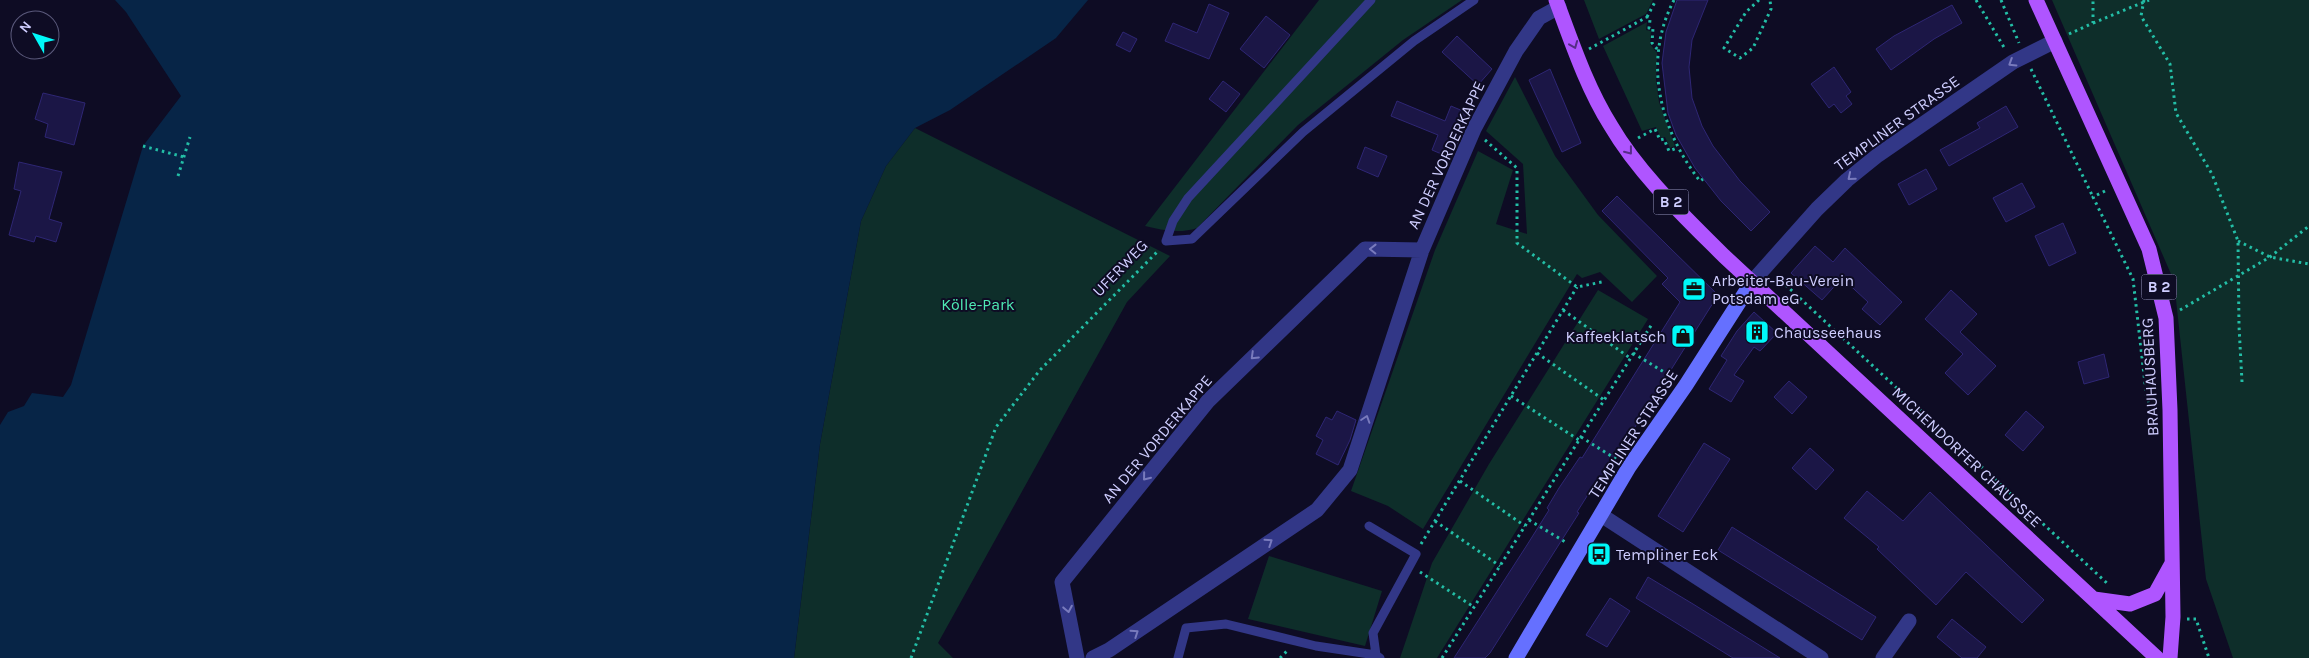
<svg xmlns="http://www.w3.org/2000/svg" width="2309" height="658" viewBox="0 0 2309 658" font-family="Karla,sans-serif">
	<rect width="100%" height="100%" fill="#0e0c24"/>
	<path fill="#0e2e2a" d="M1319,0H1462L1403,40L1298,125L1197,228C1180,234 1161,230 1145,226Z
		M1584,0H1653L1646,14L1599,39Z
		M2052,0H2309V658H2233L2206,579L2174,281Z
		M1647,22L1646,30L1651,31L1650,44L1657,53L1656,80L1659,102L1675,146L1670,148L1665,137L1661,138L1656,127L1642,131L1603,46Z
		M1515,77L1555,156L1598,215L1657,276L1632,302L1600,272L1582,278L1577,274L1423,529L1388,506L1351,491L1435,250L1478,151L1513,170L1496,224L1527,234L1523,164L1486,131Z
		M915,128L1170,256L1127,302L938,643L953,658H794L820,444L861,221L886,166Z
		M1598,290L1648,319L1437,658H1400L1432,563L1489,464Z
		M1269,556L1382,591L1365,646L1248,619Z"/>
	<path fill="#072547" d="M115,0H1088L1056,38L950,110L915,128L886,166L861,221L820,444L794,658H0V425L8,412L24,406L32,393L63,397L71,385L143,146L181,96L126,12Z"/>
	<path fill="#1b1646" stroke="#2e2674" d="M1677,0H1708L1692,40L1689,67L1692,98L1702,126L1713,146L1740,181L1770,212L1751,231L1721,201L1695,168L1676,135L1668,113L1662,63L1666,32Z
		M1209,4L1229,13L1209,59L1165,41L1173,23L1197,33Z
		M1952,5L1962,23L1934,39L1891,70L1876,49L1894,36Z
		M1266,16L1290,35L1264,68L1240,49Z
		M1123,32L1137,39L1130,52L1116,45Z
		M1457,36L1492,69L1478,85L1442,52Z
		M1834,67L1851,92L1846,96L1852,104L1841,113L1834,104L1829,108L1811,84Z
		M1550,69L1581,143L1562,152L1529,80Z
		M1223,81L1240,94L1226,112L1209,99Z
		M43,93L85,103L74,145L45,137L48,124L35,119Z
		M1397,101L1445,121L1451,106L1470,114L1451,158L1432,150L1438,135L1391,116Z
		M2006,106L2018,127L1949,166L1940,150L1980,128L1977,123Z
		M1365,147L1387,156L1378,177L1357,168Z
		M19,162L62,172L49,219L62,223L56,242L36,236L34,242L9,235L21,191L14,189Z
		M1926,169L1937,189L1909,205L1898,184Z
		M2022,183L2035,207L2006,222L1993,198Z
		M1617,196L1718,295L1618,454L1596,487L1594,485L1577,512L1579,513L1490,653L1485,658H1454L1527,545L1549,510L1547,508L1559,488L1580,457L1582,458L1680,302L1662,284L1668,278L1602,211Z
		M2063,223L2076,253L2049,266L2035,236Z
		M1815,246L1833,262L1845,248L1902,302L1880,325L1862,309L1868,302L1842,278L1822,300L1791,273Z
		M1951,290L1977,314L1960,332L1996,366L1968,395L1945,373L1963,354L1925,319Z
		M1754,312L1777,333L1760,351L1754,347L1734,375L1744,381L1731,402L1709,389L1727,360L1721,356L1737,331Z
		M2104,354L2109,377L2084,384L2078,362Z
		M1789,381L1807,397L1792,414L1774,397Z
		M1337,411L1356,420L1350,440L1338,465L1316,454L1323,440L1316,436L1326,417L1332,420Z
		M2026,411L2044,427L2023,451L2005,435Z
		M1704,443L1730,459L1683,532L1658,516Z
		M1810,448L1834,470L1816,490L1792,468Z
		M1867,491L1903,521L1930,492L2044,600L2022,623L1966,572L1936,605L1877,549L1879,547L1844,518Z
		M1732,527L1876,617L1862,640L1718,550Z
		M1648,577L1693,604L1780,658H1733L1636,598Z
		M1610,598L1630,611L1607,647L1586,635Z
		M1952,619L1986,647L1977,658H1962L1937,637Z"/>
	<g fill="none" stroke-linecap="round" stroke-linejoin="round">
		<path stroke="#23bea6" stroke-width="3" stroke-dasharray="2.5 4" stroke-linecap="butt" d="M1674,0C1642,61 1660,130 1700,181L1703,179
			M1759,0L1746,12L1724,48L1740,58L1753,48L1771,9L1770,0
			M1976,0L2005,49
			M2001,0L2019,43
			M2144,0L2141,16L2170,64L2176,113L2212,174L2238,241L2239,326L2242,382
			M1647,17L1656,0
			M2093,23L2149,0
			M2069,34L2093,23V0
			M1589,49L1647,17V19L1650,20L1649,28H1653L1652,43L1658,50
			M2031,69L2093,197
			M1638,138L1655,129L1660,140L1664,139L1669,151L1677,148
			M1485,140L1517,168V243L1577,287L1602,282
			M143,146L184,157
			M178,176L190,137
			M2105,191L2093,197L2133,279L2147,401L2154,400
			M2238,241L2270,257L2309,264
			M1776,276L2109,585
			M1563,310L1630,358
			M2180,310L2270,257L2309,226
			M1537,353L1604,400
			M1633,353L1672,377
			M1511,396L1579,440
			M1581,437L1616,459
			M1460,481L1525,526
			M1529,520L1567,543
			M1435,521L1500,566
			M1421,544L1577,287
			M1420,572L1474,607
			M2187,619H2196L2209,658
			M911,658L996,427L1040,370L1159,250
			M1280,658L1287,651
			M1442,658L1652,324"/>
		<path stroke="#323787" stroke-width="9" d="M1371,0L1188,198L1173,221L1166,241L1192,239L1303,132L1414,41L1474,0
			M1369,526L1416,554L1373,633L1376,655
			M1178,658L1186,628L1226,624L1316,646L1376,655L1380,658"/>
		<path stroke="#323787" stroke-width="15" d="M1752,282L1817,209L1847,180L1878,155L2013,62L2055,41
			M1601,515L1821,658
			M1077,658L1062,582L1208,401L1365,249L1422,250
			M1093,658L1109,650L1317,510L1350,470L1422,250L1474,129L1516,51L1539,18L1559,7
			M1883,658L1909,621"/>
		<path stroke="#6570ff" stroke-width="15" d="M1516,658L1629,467L1686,385L1752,282"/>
		<path stroke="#af55ff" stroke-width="15" d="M1556,0C1572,43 1587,88 1611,126C1639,174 1685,217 1724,256L2157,658
			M2036,0L2149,249L2166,318L2170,410L2173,617L2170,658
			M2094,599L2130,604L2155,594L2171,565"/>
	</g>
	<defs><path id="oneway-chevron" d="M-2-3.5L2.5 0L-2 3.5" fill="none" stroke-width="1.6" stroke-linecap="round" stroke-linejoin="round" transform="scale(1.25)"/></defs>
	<g stroke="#562d87">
		<use href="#oneway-chevron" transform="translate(1574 45) rotate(68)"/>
		<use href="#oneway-chevron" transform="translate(1629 151) rotate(52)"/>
	</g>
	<g stroke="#797bbd">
		<use href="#oneway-chevron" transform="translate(2012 63) rotate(148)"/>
		<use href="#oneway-chevron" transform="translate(1851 177) rotate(140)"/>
		<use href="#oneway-chevron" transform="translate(1373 249) rotate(-179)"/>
		<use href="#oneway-chevron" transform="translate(1254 356) rotate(136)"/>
		<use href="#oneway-chevron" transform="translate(1366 419) rotate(-72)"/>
		<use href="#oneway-chevron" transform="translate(1146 477) rotate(129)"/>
		<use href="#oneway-chevron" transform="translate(1269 542) rotate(-34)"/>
		<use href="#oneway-chevron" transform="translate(1068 609) rotate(79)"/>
		<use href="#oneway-chevron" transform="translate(1135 633) rotate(-34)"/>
	</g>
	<defs>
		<g id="office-square" transform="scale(1.25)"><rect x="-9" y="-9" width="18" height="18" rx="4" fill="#00f8f9" stroke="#0e0c24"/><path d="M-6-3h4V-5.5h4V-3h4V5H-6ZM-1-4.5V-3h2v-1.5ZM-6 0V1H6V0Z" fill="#111"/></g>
		<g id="building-square" transform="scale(1.25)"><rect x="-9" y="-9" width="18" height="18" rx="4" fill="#00f8f9" stroke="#0e0c24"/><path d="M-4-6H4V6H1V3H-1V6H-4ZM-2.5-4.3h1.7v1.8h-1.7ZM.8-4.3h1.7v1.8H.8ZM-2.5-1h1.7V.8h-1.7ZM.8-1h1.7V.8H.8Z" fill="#111"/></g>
		<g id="shop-square" transform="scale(1.25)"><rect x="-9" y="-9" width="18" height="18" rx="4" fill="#00f8f9" stroke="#0e0c24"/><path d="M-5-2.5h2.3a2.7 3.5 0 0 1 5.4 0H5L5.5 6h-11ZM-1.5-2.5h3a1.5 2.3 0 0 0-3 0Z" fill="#111"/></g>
		<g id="bus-square" transform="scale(1.25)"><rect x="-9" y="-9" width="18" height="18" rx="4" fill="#00f8f9" stroke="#0e0c24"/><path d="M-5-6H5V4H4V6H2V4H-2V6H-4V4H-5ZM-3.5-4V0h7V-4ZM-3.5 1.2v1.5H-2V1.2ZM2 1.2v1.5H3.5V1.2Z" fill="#111"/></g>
	</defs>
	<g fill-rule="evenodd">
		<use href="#office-square" x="1694" y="289"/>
		<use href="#building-square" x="1757" y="332"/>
		<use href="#shop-square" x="1683" y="336"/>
		<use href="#bus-square" x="1599" y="554"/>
	</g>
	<g text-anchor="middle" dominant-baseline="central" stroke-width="4" stroke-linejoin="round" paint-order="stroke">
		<g fill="#0e0c24" stroke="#9594bd" stroke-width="1">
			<rect x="1653.5" y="189.5" width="35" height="25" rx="4"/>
			<rect x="2141.5" y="274.5" width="35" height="25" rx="4"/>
		</g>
		<g font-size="15" font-weight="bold" fill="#cfceff">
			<text x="1671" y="202">B 2</text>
			<text x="2159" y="287">B 2</text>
		</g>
		<g font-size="16" fill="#cfceff" stroke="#0e0c24">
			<text transform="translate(1897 123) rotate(-36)">TEMPLINER STRASSE</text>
			<text transform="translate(1446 155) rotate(-65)">AN DER VORDERKAPPE</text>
			<text transform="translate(1120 268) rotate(-46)">UFERWEG</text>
			<text transform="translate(2150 377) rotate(-93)">BRAUHAUSBERG</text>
			<text transform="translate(1633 434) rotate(-57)">TEMPLINER STRASSE</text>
			<text transform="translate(1157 439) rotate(-50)">AN DER VORDERKAPPE</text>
			<text transform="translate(1967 457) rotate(43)">MICHENDORFER CHAUSSEE</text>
		</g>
		<g font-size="16" fill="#cfceff" stroke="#0e0c24" text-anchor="start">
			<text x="1712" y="280">Arbeiter-Bau-Verein<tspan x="1712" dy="18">Potsdam eG</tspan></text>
			<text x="1774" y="332">Chausseehaus</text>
			<text x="1666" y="336" text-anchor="end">Kaffeeklatsch</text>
			<text x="1616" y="554">Templiner Eck</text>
		</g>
		<g font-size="16" fill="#4feab4" stroke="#0e0c24">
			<text x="978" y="304">Kölle-Park</text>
		</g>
	</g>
	<g transform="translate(35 35) rotate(309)"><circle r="24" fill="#0e0c24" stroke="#5b5a7c"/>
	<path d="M0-4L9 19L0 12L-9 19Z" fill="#00f8f9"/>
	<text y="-8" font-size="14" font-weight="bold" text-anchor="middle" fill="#cfceff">N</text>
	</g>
</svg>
